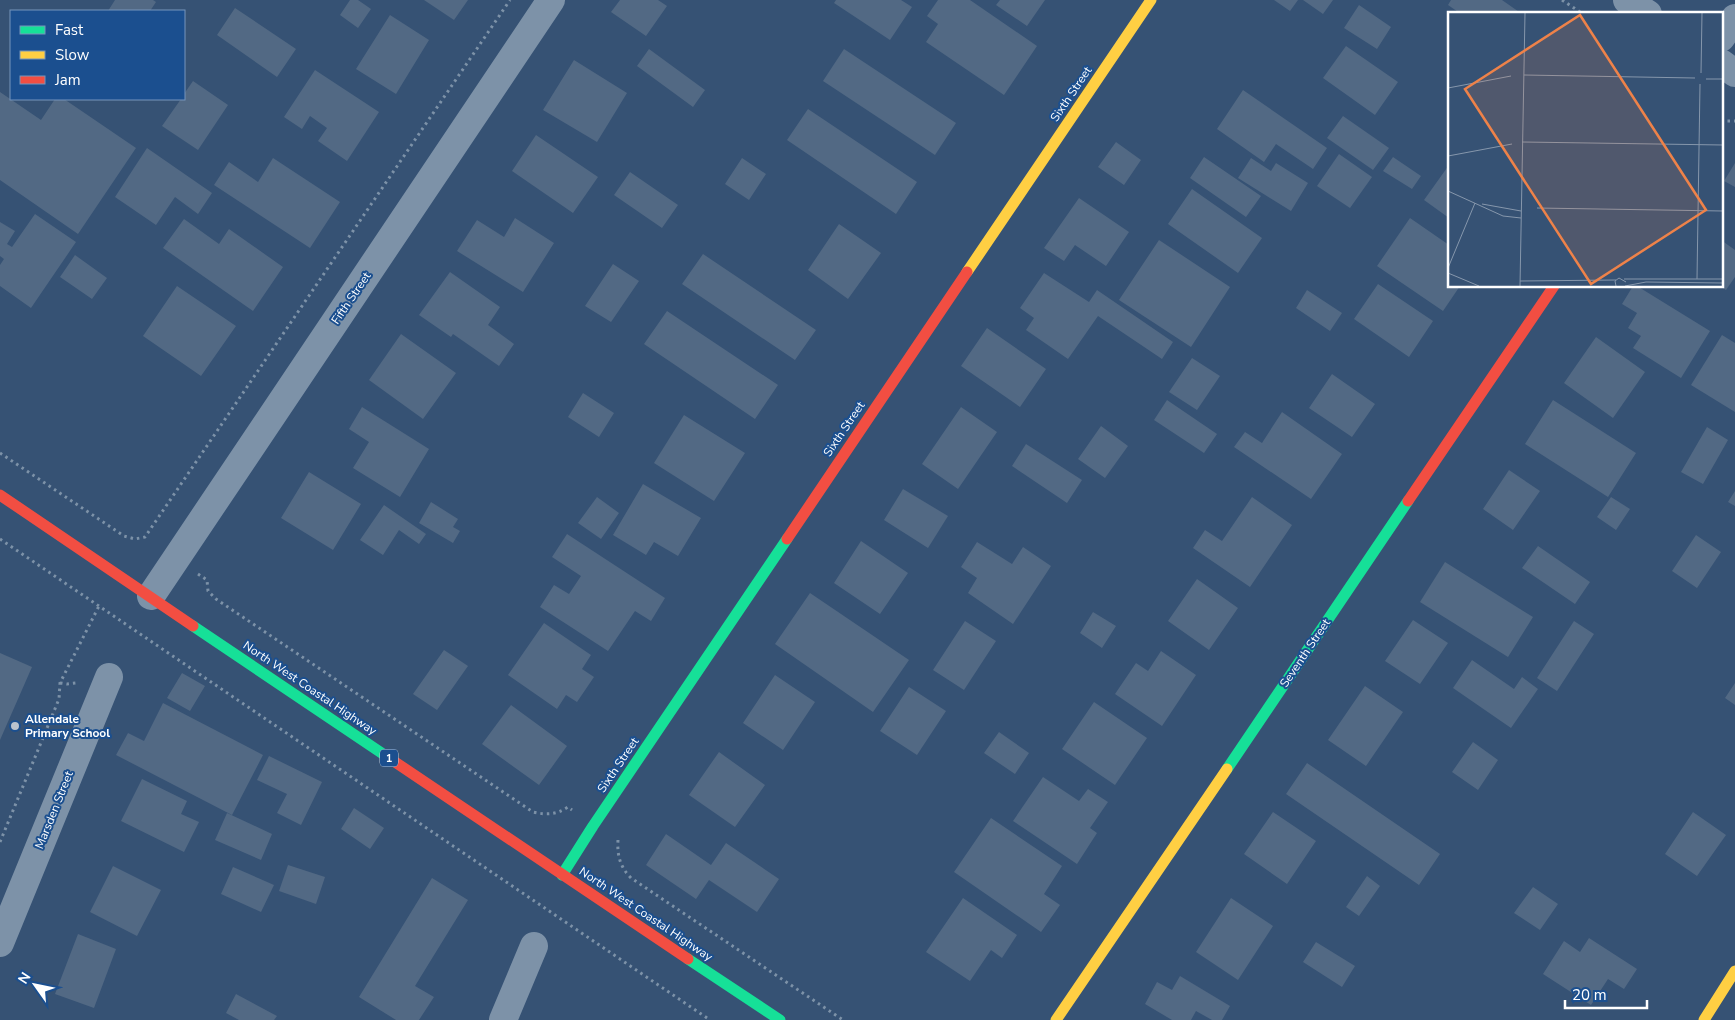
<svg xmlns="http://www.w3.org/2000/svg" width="1735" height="1020" viewBox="0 0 1735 1020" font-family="'Nunito Sans',sans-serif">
	<rect width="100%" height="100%" fill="#365274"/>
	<path fill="#526984" d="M115,0H153L156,2L150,11H108Z
		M350,0H358L371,9L358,28L340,15Z
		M424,0H468L454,20Z
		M620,0H658L667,6L646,36L611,12Z
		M836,0H901L912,7L890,40L834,3Z
		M938,0H970L1037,46L1004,95L926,42L938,24L927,16Z
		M1000,0H1045L1027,26L996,5Z
		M1274,0H1298L1290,11Z
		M1303,0H1333L1323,14Z
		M1451,0H1502L1522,14H1461L1448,5Z
		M1359,5L1391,27L1377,49L1344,28Z
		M235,8L296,49L277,77L217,35Z
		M390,15L429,40L396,94L356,69Z
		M1346,46L1398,82L1375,115L1323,78Z
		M649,49L705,90L693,107L637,66Z
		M844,49L956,123L935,155L823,81Z
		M574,60L627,93L597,142L543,110Z
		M315,70L379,112L347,161L318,141L327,128L310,116L302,129L284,117Z
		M193,81L228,105L198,150L162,126L181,99H184V94Z
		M1243,90L1327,148L1313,169L1276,144L1264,162L1217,129Z
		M0,92L41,120L55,99H64L136,148L78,234L0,180Z
		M808,109L917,182L896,214L787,140Z
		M1343,116L1389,148L1373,170L1327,138Z
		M536,135L598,177L573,213L512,171Z
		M1116,142L1141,160L1124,185L1098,167Z
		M147,148L212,193L198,214L175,197L156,225L115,197Z
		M1339,154L1372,177L1350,208L1317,186Z
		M1204,157L1261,196L1246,217L1190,178Z
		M1393,157L1421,176L1412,189L1383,171Z
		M273,158L340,202L310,248L214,185L229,162L258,182Z
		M742,158L766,174L749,200L725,184Z
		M1251,158L1271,171L1276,163L1308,183L1291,211L1238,178Z
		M1735,163V187L1724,181Z
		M1449,165V218L1424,200Z
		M630,172L678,205L662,228L614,195Z
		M1192,189L1262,238L1238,273L1168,224Z
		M1079,198L1129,232L1106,266L1075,245L1064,261L1044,248Z
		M35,214L76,242L31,308L0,286V265L4,259L0,256V222L15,231L7,244L12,247Z
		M515,218L554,243L523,292L457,251L477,220L504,237Z
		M1410,218L1449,245V286H1460L1443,311L1377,266Z
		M184,219L219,244L229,229L283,267L253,311L163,248Z
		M839,224L881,253L848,299L808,270Z
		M1159,240L1230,287L1191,347L1119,300Z
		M1721,240L1735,250V277L1726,290L1721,287Z
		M703,254L816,330L795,360L682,284Z
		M75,255L107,278L92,299L60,277Z
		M613,264L639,281L611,322L585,306Z
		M450,272L500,307L488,325L514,344L499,366L453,334L451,337L419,315Z
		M1044,273L1089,302L1097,290L1173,342L1162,359L1098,316L1068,359L1026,330L1034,318L1020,308Z
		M1378,284L1433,321L1409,357L1354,319Z
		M177,286L236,326L201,376L143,336Z
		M1633,286H1637L1710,331L1681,378L1633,348L1641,336L1628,328L1637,313L1622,304Z
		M1307,290L1342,313L1330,331L1296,308Z
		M667,311L778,385L755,419L644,344Z
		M987,328L1046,369L1020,407L961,366Z
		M401,334L456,373L423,419L369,380Z
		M1722,335L1735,343V412L1691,385Z
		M1596,337L1645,372L1613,418L1564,383Z
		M1192,358L1220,376L1197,410L1169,392Z
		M1332,374L1375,404L1352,437L1309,408Z
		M583,393L614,413L599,437L568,417Z
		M1167,400L1217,434L1204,453L1154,420Z
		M1553,400L1636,453L1608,497L1525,444Z
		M362,407L429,449L400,497L353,468L369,442L349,429Z
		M961,407L997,432L958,489L922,464Z
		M1282,412L1342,454L1311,499L1234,447L1245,432L1262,443Z
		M684,415L745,453L714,501L654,463Z
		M1101,426L1128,446L1105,478L1078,459Z
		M1707,427L1728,440L1703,484L1681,472Z
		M1026,444L1082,480L1067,503L1012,466Z
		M1509,470L1540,491L1513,530L1483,509Z
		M309,472L361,504L333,550L281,518Z
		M643,484L701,518L678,556L654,542L646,555L613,535Z
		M903,489L948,516L928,548L884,520Z
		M1735,491V506L1728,502Z
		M597,497L619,513L601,539L578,523Z
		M1252,497L1292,525L1250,587L1193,548L1205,530L1222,541Z
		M1611,497L1630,509L1616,530L1597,517Z
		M431,502L458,519L453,527L460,531L453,543L419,523Z
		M384,505L426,534L419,544L399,530L383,555L360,540Z
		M567,534L665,598L651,621L635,611L608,651L540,607L554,585L569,594L581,576L552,557Z
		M1696,535L1721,552L1697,588L1672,571Z
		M861,541L908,573L880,614L834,583Z
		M977,542L1012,564L1023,547L1051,566L1013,624L968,593L977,578L961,567Z
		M1538,546L1590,582L1575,604L1522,568Z
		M1445,562L1533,617L1508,657L1420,602Z
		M1197,579L1238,608L1209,650L1168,621Z
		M810,593L909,660L873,712L775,644Z
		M1093,612L1116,626L1102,648L1080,633Z
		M1413,620L1448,643L1420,684L1385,661Z
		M965,621L996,641L964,690L933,670Z
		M1574,621L1594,634L1557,691L1537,678Z
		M544,623L591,655L582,669L594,677L577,702L566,695L557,709L508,675Z
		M444,650L468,666L437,710L413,694Z
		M1161,651L1196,675L1162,726L1115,694L1136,663L1148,671Z
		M0,653L32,667L0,740Z
		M1472,660L1514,689L1522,677L1538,689L1511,728L1453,688Z
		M182,673L205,686L190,711L167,698Z
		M775,675L815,702L783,750L743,723Z
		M1735,683V705L1725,698Z
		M1365,686L1403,712L1366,766L1328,740Z
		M909,687L946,711L917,755L880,731Z
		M1094,702L1147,738L1115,785L1062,749Z
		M163,703L263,755L232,815L116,755L128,733L144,741Z
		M511,705L567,746L539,785L482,744Z
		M999,732L1029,753L1015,774L984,753Z
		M1473,742L1498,760L1478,790L1452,772Z
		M719,752L765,785L735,827L689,795Z
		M269,756L322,782L301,825L277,813L287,794L257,780Z
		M1307,763L1440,854L1419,885L1286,794Z
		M1043,777L1079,801L1088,789L1108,802L1090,828L1097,833L1077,864L1013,821Z
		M142,779L187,801L181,814L199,822L184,852L121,821Z
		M354,808L384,828L370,849L341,829Z
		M1273,812L1316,841L1287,884L1244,854Z
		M1693,812L1726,835L1697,876L1665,854Z
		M227,813L272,834L261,860L215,840Z
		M991,818L1062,866L1044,894L1060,905L1041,932L954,872Z
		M666,834L711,865L726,843L779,879L757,912L709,880L696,899L646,865Z
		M288,865L325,877L316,904L279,891Z
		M113,866L161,890L137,936L90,912Z
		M233,867L274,885L261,912L221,894Z
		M1367,876L1380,886L1359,916L1346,907Z
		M432,878L468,900L415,986L434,997L419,1020H396L359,997Z
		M1533,887L1558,904L1540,930L1514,913Z
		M963,898L1017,935L1002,958L991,950L970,981L926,952Z
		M1231,898L1273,926L1238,980L1196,952Z
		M78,934L116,949L94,1008L55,994Z
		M1589,938L1637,969L1624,989L1608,979L1591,1005L1543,974L1564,941L1580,952Z
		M1316,942L1355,966L1342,987L1303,962Z
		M1180,976L1230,1006L1222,1020H1212L1196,1011L1191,1020H1172L1145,1004L1157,982L1172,990Z
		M236,994L277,1016L274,1020H239L226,1013Z"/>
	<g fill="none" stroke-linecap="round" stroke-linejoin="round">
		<path stroke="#7d92a8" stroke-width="3" stroke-dasharray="2.5 4" stroke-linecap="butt" d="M1562,0L1583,14
			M1721,121H1735
			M0,453L124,536L135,539L145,537L510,0
			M0,539L710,1020
			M198,574L207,580L208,591L216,599L533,812C546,815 556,815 568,807L572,810
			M60,683L67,684L76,683
			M618,840C617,855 620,867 631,878L843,1020
			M0,842L59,699L60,683L99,606"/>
		<path stroke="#7d92a8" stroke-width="28" d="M1627,0L1648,14
			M1721,38L1735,18
			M1721,63L1735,73
			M151,596L551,0
			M0,943L109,677
			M503,1020L534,946"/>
		<path stroke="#16e098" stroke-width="11" d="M193,626L389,758
			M1227,769L1408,501
			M562,875L593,826L787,539
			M688,959L780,1020"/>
		<path stroke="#ffcf43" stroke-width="11" d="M967,272L1151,0
			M1056,1020L1227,769
			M1704,1020L1735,971"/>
		<path stroke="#f24e42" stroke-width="11" d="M0,495L193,626
			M1408,501L1554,286
			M787,539L967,272
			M389,758L688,959"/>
	</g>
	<circle fill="#b9c2ce" stroke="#1b4f8f" stroke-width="2" cx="15" cy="726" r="5"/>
	<g text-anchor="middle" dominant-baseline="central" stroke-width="4" stroke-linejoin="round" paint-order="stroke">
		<rect fill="#1b4f8f" stroke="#bbcadd" stroke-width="1" x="380" y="749.5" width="18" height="17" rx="4"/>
		<g font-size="11" font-weight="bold" fill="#fff">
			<text x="389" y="758">1</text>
		</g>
		<g font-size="12" fill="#fff" stroke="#1b4f8f">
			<text transform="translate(1071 94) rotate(-56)">Sixth Street</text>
			<text transform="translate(351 298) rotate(-56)">Fifth Street</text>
			<text transform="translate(844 429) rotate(-56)">Sixth Street</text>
			<text transform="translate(1305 653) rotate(-56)">Seventh Street</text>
			<text transform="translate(310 688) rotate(34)">North West Coastal Highway</text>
			<text transform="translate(618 765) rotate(-56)">Sixth Street</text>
			<text transform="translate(54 810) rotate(-68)">Marsden Street</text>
			<text transform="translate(646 914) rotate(34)">North West Coastal Highway</text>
		</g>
		<g font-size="12" font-weight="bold" fill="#fff" stroke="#1b4f8f" text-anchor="start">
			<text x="25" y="719">Allendale<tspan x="25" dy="14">Primary School</tspan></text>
		</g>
	</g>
	<g transform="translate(1448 12)">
		<rect width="275" height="275" fill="#365274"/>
		<path fill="none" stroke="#8697ac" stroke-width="1" d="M253,61L254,1M76,63L247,66M258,67H275M0,76L63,64M74,130L275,133M0,144L64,132M0,179L55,204L73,206M34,192L73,199M89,196L275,199M0,256L27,191M0,261L31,274M176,267H275M249,267L252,72M72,269L168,268M72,274L77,1M168,274L167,269L171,266L178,270M177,274L198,270L275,271"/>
		<path fill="#ee8249" fill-opacity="0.15" stroke="#ee8249" stroke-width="2.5" d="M132,3L258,198L143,272L17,77Z"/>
		<rect width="275" height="275" fill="none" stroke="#fff" stroke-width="2.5"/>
	</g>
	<rect x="10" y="10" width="175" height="90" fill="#1b4f8f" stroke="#7695bc"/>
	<rect x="20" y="26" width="25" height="8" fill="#16e098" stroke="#7695bc"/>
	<text x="55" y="35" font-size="15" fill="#ffffff">Fast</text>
	<rect x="20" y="51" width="25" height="8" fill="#ffcf43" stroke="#7695bc"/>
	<text x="55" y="60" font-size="15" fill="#ffffff">Slow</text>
	<rect x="20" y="76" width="25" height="8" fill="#f24e42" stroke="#7695bc"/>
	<text x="55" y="85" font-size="15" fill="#ffffff">Jam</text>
	<g transform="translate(35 985) rotate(303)" stroke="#1b4f8f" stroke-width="4" paint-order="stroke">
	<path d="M0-4L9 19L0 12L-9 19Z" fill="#ffffff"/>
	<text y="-8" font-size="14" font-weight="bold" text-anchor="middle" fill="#ffffff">N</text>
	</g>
	<path d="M1565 1000v8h82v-8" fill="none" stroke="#ffffff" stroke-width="2.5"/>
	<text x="1572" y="1000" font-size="15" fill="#ffffff" stroke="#1b4f8f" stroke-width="4" paint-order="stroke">20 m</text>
</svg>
